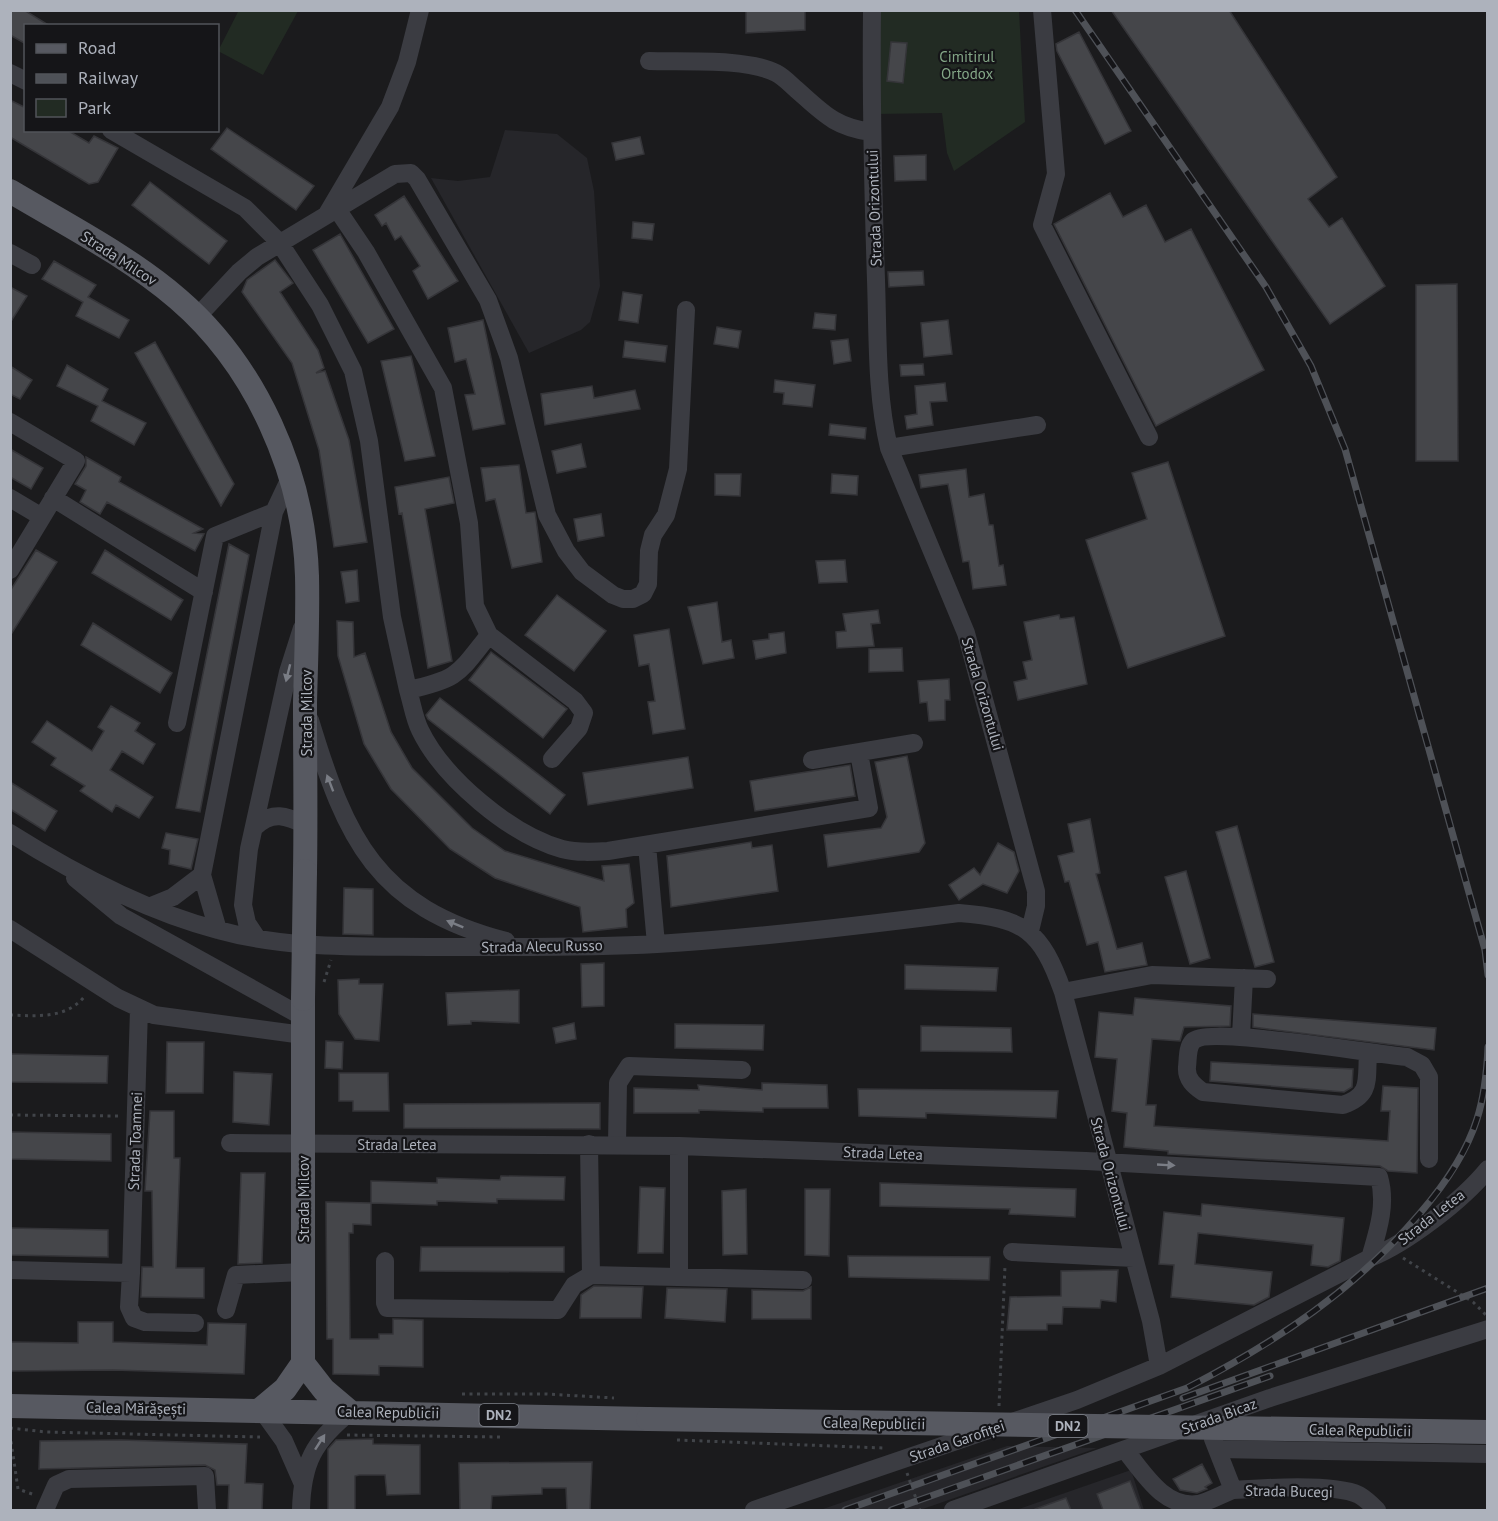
<svg xmlns="http://www.w3.org/2000/svg" width="1498" height="1521" viewBox="0 0 1498 1521" font-family="'PT Sans',sans-serif">
	<rect width="100%" height="100%" fill="#1b1b1d"/>
	<path fill="#26262a" d="M505,130L557,134L587,158L594,191L600,286L590,322L581,330L529,353L431,178L458,181L490,177Z
		M1007,1446L1097,1448L920,1510H820Z
		M1131,1470L1144,1510H1016Z"/>
	<path fill="#222b23" d="M239,10L298,11L263,75L218,51Z
		M877,11H1019L1025,122L954,171L947,153L942,113L875,114Z"/>
	<path fill="#45464a" stroke="#353539" stroke-width="1.5" d="M10,10H24L50,26H26V44L10,35Z
		M746,10H805V30L746,33Z
		M1111,10H1229L1337,177L1308,199L1329,227L1342,218L1385,286L1330,324Z
		M1079,32L1131,131L1105,144L1057,51L1056,44Z
		M891,42L907,43L903,83L887,81Z
		M10,100L26,108V130H67L89,143L94,136L118,148L98,182L89,184L10,137Z
		M227,128L314,186L296,210L211,149Z
		M640,137L644,154L616,160L612,143Z
		M926,155V180L895,181L894,156Z
		M150,182L227,241L209,264L132,205Z
		M1110,193L1123,217L1146,205L1165,242L1191,229L1264,370L1156,426L1054,224Z
		M404,196L458,281L428,299L413,271L420,266L401,236L395,240L386,223L382,226L375,215Z
		M633,222L654,224L652,240L632,238Z
		M340,234L394,329L368,343L313,250Z
		M275,260L293,283L280,292L318,350L324,368L316,373L325,371L349,440L367,542L334,547L319,450L292,363L242,292L247,280Z
		M54,261L96,285L88,297L129,320L119,338L76,316L83,302L42,279Z
		M923,271L924,285L889,287L888,272Z
		M1457,284L1458,461H1416V285Z
		M10,287L27,296L10,323Z
		M623,292L642,295L638,323L619,320Z
		M815,313L836,315L835,330L813,328Z
		M483,320L505,424L473,430L465,395L475,394L466,359L455,362L448,328Z
		M948,320L952,354L924,357L921,323Z
		M717,327L741,331L738,348L714,344Z
		M848,339L851,361L834,364L831,341Z
		M625,341L667,346L665,362L623,357Z
		M155,342L234,484L221,506L135,353Z
		M411,356L435,456L405,461L381,361Z
		M923,364L924,375L901,376L900,365Z
		M67,365L108,389L102,401L146,423L134,445L91,421L98,406L57,386Z
		M10,366L32,380L20,399L10,394Z
		M775,380L815,385L812,407L783,404L784,393L774,392Z
		M945,383L947,401L930,402L933,425L907,429L905,416L917,414L915,386Z
		M592,386L594,398L635,390L640,409L545,425L541,394Z
		M830,424L866,428L865,439L829,435Z
		M581,444L586,467L557,473L552,451Z
		M10,449L43,468L31,489L10,477Z
		M86,457L121,477L119,482L203,529L194,533L204,534L195,551L107,502L100,514L80,502L86,490L75,484L86,466Z
		M1168,462L1225,636L1128,668L1086,540L1147,519L1132,473Z
		M519,465L526,513L535,512L536,519L542,562L512,568L495,499L486,501L481,468Z
		M966,469L969,497L984,494L989,525H993L999,566L1003,565L1006,585L973,589L969,561L963,562L948,484L921,488L919,475Z
		M715,474H741L740,496L715,495Z
		M832,474L858,476L857,495L831,493Z
		M449,477L454,503L425,509L452,661L428,668L402,513L399,514L395,487Z
		M601,514L604,536L578,541L574,519Z
		M229,544L249,555L200,812L176,808Z
		M36,550L57,562L10,636V591Z
		M105,550L183,600L171,620L92,573Z
		M845,560L847,582L819,583L816,561Z
		M357,570L359,601L346,603L341,572Z
		M557,595L606,631L574,671L525,635Z
		M717,602L722,642L731,640L734,658L703,664L688,607Z
		M878,610L880,623L871,624L874,646L837,648L836,632L846,631L843,614Z
		M1059,615L1060,619L1074,617L1087,684L1018,700L1014,682L1027,679L1023,662L1032,660L1024,622Z
		M337,621L353,622L354,657L365,653L391,732L412,768L472,828L505,851L604,881L602,866L629,864L634,903L626,909L627,927L583,932L580,907L495,878L450,849L391,789L364,744L338,656Z
		M93,623L172,673L160,693L81,645Z
		M669,629L685,729L653,734L648,702L655,701L649,664L639,666L634,635Z
		M784,632L786,653L756,659L753,641L769,639V634Z
		M902,648L903,671L869,672V649Z
		M491,652L567,709L543,738L469,680Z
		M949,679L950,700H945V720L929,721L927,702L920,703L918,681Z
		M440,698L565,795L550,814L428,719L426,715Z
		M111,706L140,723L135,731L155,744L143,764L122,751L110,770L153,797L139,818L116,805L112,812L80,791L85,786L51,765L56,758L32,742L47,721L92,751L104,731L98,727Z
		M907,756L925,843L919,852L828,867L824,835L881,828L887,817L875,762Z
		M688,757L693,788L588,805L583,773Z
		M850,765L855,796L755,811L750,781Z
		M10,782L57,811L45,831L10,809Z
		M1090,819L1100,873L1096,874L1117,949L1142,943L1147,965L1105,972L1098,942L1087,945L1069,881L1065,882L1058,856L1074,852L1068,824Z
		M1237,826L1274,962L1255,967L1216,832Z
		M166,833L198,839L191,869L169,864L170,850L162,848Z
		M751,842L752,848L772,845L778,891L671,907L667,856Z
		M998,843L1014,852L1019,871L1007,893L983,884L959,900L949,885L974,868L980,875Z
		M1186,871L1210,958L1190,964L1165,877Z
		M344,888L373,889V935L343,934Z
		M604,963V1006L582,1007L581,964Z
		M905,965L998,968L996,991L905,989Z
		M359,979V984H383L379,1041L355,1039L339,1014L338,980Z
		M519,990V1023L471,1021V1024L448,1025L446,993Z
		M1135,998L1231,1006L1230,1026L1184,1027L1180,1041L1152,1039L1146,1105H1156L1154,1126L1388,1141L1390,1111H1381L1383,1086L1418,1088L1417,1173L1388,1171L1380,1166L1168,1154V1151L1124,1147L1127,1113L1112,1111L1117,1059L1095,1057L1099,1012L1133,1015Z
		M1253,1014L1436,1028L1434,1050L1253,1027Z
		M574,1023L576,1039L556,1043L553,1028Z
		M675,1024L764,1025L763,1050L675,1048Z
		M921,1026L1011,1028L1012,1052L921,1051Z
		M326,1041L343,1042L342,1069L325,1068Z
		M167,1042H204L203,1093H166Z
		M10,1054L108,1056L107,1083L10,1082Z
		M1211,1062L1353,1069L1352,1087L1344,1092L1210,1081Z
		M234,1072L272,1074L269,1125L233,1122Z
		M339,1073H388L389,1111H353V1101H339Z
		M762,1083L827,1085L828,1108H763V1112L699,1110V1113H634V1088L699,1090L698,1085L762,1090Z
		M858,1089L1058,1091L1056,1118L926,1113V1118L859,1116Z
		M600,1103V1129L404,1128V1104Z
		M150,1111H174V1158H180L176,1268H204V1298L141,1297L142,1267H153L152,1191H145Z
		M10,1132L111,1134V1161L10,1159Z
		M241,1173H265L262,1263L238,1264Z
		M501,1176L565,1177L564,1200L497,1199V1203L437,1201V1205L371,1203V1181L437,1183V1178L500,1180Z
		M880,1183L1076,1189L1075,1217L1009,1214L1010,1209L880,1206Z
		M640,1187L665,1188L663,1253H638Z
		M746,1189L747,1254L723,1255L722,1191Z
		M805,1189H830L829,1256L805,1255Z
		M326,1202L371,1203V1225L353,1224V1233H349L350,1339H379V1334H393V1319L423,1320V1367L379,1366V1375L333,1374V1339H327Z
		M1202,1204L1344,1218L1340,1261L1328,1267L1311,1265L1313,1245L1198,1233L1195,1264L1272,1272L1269,1297L1254,1305L1171,1297L1174,1265L1159,1264L1164,1212L1201,1216Z
		M10,1228L108,1230V1257L10,1255Z
		M421,1247H564V1272L420,1271Z
		M848,1256L990,1257L989,1280L849,1277Z
		M1118,1270L1116,1302L1101,1300L1100,1308L1063,1307L1062,1324H1047V1330H1007L1010,1297L1061,1296V1271Z
		M594,1286L643,1287L641,1318H580L581,1295Z
		M811,1287V1319H752V1290L803,1291Z
		M667,1288L727,1289L725,1322L665,1318Z
		M78,1322H113V1342L207,1345L208,1323L246,1324L244,1374L113,1370L10,1371V1342L78,1343Z
		M373,1439V1444L420,1445V1494L387,1495L385,1475H359L355,1476V1510H328V1449L336,1440Z
		M121,1440L247,1444L245,1483L263,1484L262,1510H228L229,1485H217L215,1470L205,1465L39,1469L40,1441Z
		M592,1462L590,1510H567L566,1488H542V1494L492,1496L491,1510H460L459,1463Z
		M1202,1464L1212,1483L1205,1487L1207,1489L1197,1493L1180,1490L1173,1479Z
		M1130,1481L1141,1510H1103L1097,1494Z
		M1066,1498L1071,1510H1035V1509Z"/>
	<g fill="none" stroke-linecap="round" stroke-linejoin="round">
		<path stroke="#414449" stroke-width="3" stroke-dasharray="3 4.5" stroke-linecap="butt" d="M324,982L331,960
			M10,1015C38,1016 66,1019 85,996
			M10,1115L120,1116
			M1403,1258L1473,1302L1486,1315
			M462,1394H546L614,1398
			M999,1406L1005,1266
			M10,1428L46,1432L260,1437
			M10,1434L18,1489L35,1495
			M347,1435L500,1437
			M677,1440L883,1448
			M907,1473L920,1510"/>
		<path stroke="#3b3c42" stroke-width="18" d="M872,10C871,100 873,190 876,280C878,336 876,393 889,448L966,633L1036,891V906L1030,931
			M1042,10L1056,174L1042,225L1149,437
			M649,61C683,62 747,58 776,73C784,77 791,85 797,90C824,114 835,127 871,132
			M10,73L26,81
			M111,130L245,208L279,242L320,305L353,371L369,441L392,617L408,690C459,679 458,674 489,635
			M337,209L366,252L443,388L469,523L475,606L489,635L575,701L584,713L579,728L552,759
			M327,214L390,107L407,62L420,10
			M10,253L32,265
			M197,317L239,272L257,257L395,174L411,173L417,179L488,300L509,358L547,515L566,551L582,572L613,595L623,599H633L643,594L648,584L649,551L653,535L666,515L678,469L686,310
			M10,422L76,461L10,570
			M889,448L1037,425
			M10,498L42,517
			M53,498L204,592
			M408,690C412,703 414,718 420,730C443,778 511,835 562,849C577,853 593,852 608,851L869,808L859,753
			M310,720C346,839 376,907 506,941
			M177,723L215,536L274,512
			M812,760L914,743
			M255,827C272,810 287,816 306,825
			M10,833C72,872 148,912 218,930C290,950 363,946 437,947C510,947 584,948 657,944C758,938 858,926 959,913C1024,918 1041,930 1063,992L1151,1321L1159,1366
			M647,845L656,944
			M75,878L121,916L303,1017
			M151,906L173,897L202,875
			M10,929L118,998L154,1015L303,1035
			M218,930L202,875L274,512L290,478
			M257,938L247,923L243,905L249,849L288,672L302,628
			M1063,992L1152,975L1267,979
			M1241,1036L1244,978
			M1368,1054C1366,1080 1372,1095 1343,1105L1203,1092C1194,1086 1186,1079 1187,1067C1188,1060 1187,1047 1193,1041C1209,1026 1375,1054 1407,1057L1422,1065L1429,1077V1159
			M230,1143L679,1146L1086,1161L1379,1177C1387,1204 1378,1231 1370,1258L1159,1366L1077,1400L754,1510
			M589,1144L591,1275L803,1280
			M617,1144L618,1083L629,1066L742,1070
			M679,1146V1277
			M1012,1252L1134,1258
			M1370,1258C1407,1243 1462,1201 1488,1169
			M385,1261V1303L387,1308L558,1310L574,1285L591,1275
			M10,1270L131,1273L139,1009
			M131,1273L129,1307L134,1318L145,1322L195,1323
			M226,1310L236,1275L303,1272
			M261,1409L284,1441L302,1482
			M1213,1439L1233,1490C1262,1488 1334,1483 1359,1495C1366,1499 1372,1505 1377,1510
			M1218,1449L1488,1454
			M1125,1450C1143,1472 1164,1509 1198,1504C1209,1502 1222,1494 1233,1490
			M45,1510L56,1485L69,1479L205,1476L207,1510
			M301,1510C302,1463 314,1441 350,1412
			M953,1510L1270,1398L1488,1329"/>
		<path stroke="#575961" stroke-width="24" d="M10,191C67,225 128,256 178,299C256,366 304,474 307,576C308,618 306,661 305,703C305,759 306,815 305,871
			M303,1363L324,1390L350,1412
			M10,1406L648,1419
			M261,1409L285,1389L303,1363V999"/>
		<g stroke="#4e5157" stroke-width="7">
			<path id="rail" d="M1075,10L1266,287L1311,366L1345,449L1485,950L1488,975
				M1183,1398L1488,1288
				M845,1510L1187,1388C1278,1341 1355,1290 1421,1212C1445,1184 1466,1154 1477,1119C1484,1097 1487,1070 1488,1047
				M891,1510L1270,1376"/>
		</g>
		<use href="#rail" stroke="#151518" stroke-width="4.5" stroke-dasharray="14" stroke-linecap="butt"/>
		<path stroke="#575961" stroke-width="24" d="M303,999L305,871
			M648,1419L1488,1432"/>
	</g>
	<defs><path id="oneway-solid" d="M-6-.8H1V-3.2L6.5 0L1 3.2V.8H-6Z" transform="scale(1.5)"/></defs>
	<g fill="#7a7d85">
		<use href="#oneway-solid" transform="translate(288 673) rotate(104)"/>
		<use href="#oneway-solid" transform="translate(330 783) rotate(-111)"/>
		<use href="#oneway-solid" transform="translate(455 924) rotate(-158)"/>
		<use href="#oneway-solid" transform="translate(1166 1165) rotate(3)"/>
		<use href="#oneway-solid" transform="translate(320 1442) rotate(-57)"/>
	</g>
	<g text-anchor="middle" dominant-baseline="central" stroke-width="4.5" stroke-linejoin="round" paint-order="stroke">
		<g fill="#151518" stroke="#7f838b" stroke-width="1.5">
			<rect x="479.5" y="1404" width="39" height="22" rx="4.5"/>
			<rect x="1048.5" y="1415" width="39" height="22" rx="4.5"/>
		</g>
		<g font-size="14" font-weight="bold" fill="#adb2bc">
			<text x="499" y="1415">DN2</text>
			<text x="1068" y="1426">DN2</text>
		</g>
		<g font-size="15" fill="#84a787" stroke="#151518">
			<text x="967" y="56">Cimitirul<tspan x="967" dy="17">Ortodox</tspan></text>
		</g>
		<g font-size="15" fill="#adb2bc" stroke="#151518">
			<text transform="translate(874 208) rotate(-92)">Strada Orizontului</text>
			<text transform="translate(119 258) rotate(33)">Strada Milcov</text>
			<text transform="translate(983 694) rotate(74)">Strada Orizontului</text>
			<text transform="translate(306 713) rotate(-90)">Strada Milcov</text>
			<text transform="translate(542 946) rotate(-1)">Strada Alecu Russo</text>
			<text transform="translate(135 1141) rotate(-88)">Strada Toamnei</text>
			<text x="397" y="1144">Strada Letea</text>
			<text transform="translate(883 1153) rotate(2)">Strada Letea</text>
			<text transform="translate(1111 1174) rotate(75)">Strada Orizontului</text>
			<text transform="translate(303 1199) rotate(-90)">Strada Milcov</text>
			<text transform="translate(1431 1217) rotate(-38)">Strada Letea</text>
			<text transform="translate(136 1408) rotate(1)">Calea Mărășești</text>
			<text transform="translate(388 1412) rotate(1)">Calea Republicii</text>
			<text transform="translate(1219 1416) rotate(-20)">Strada Bicaz</text>
			<text transform="translate(874 1423) rotate(1)">Calea Republicii</text>
			<text transform="translate(1360 1430) rotate(1)">Calea Republicii</text>
			<text transform="translate(957 1441) rotate(-19)">Strada Garofiței</text>
			<text transform="translate(1289 1491) rotate(1)">Strada Bucegi</text>
		</g>
	</g>
	<rect width="1498" height="1521" fill="none" stroke="#adb2bc" stroke-width="24"/>
	<rect x="24" y="24" width="195" height="108" fill="#151518" stroke="#52545a" stroke-width="1.5"/>
	<rect x="36" y="44" width="30" height="9" fill="#575961" stroke="#52545a" stroke-width="1.5"/>
	<text x="78" y="54" font-size="18" fill="#adb2bc">Road</text>
	<rect x="36" y="74" width="30" height="9" fill="#4e5157" stroke="#52545a" stroke-width="1.5"/>
	<text x="78" y="84" font-size="18" fill="#adb2bc">Railway</text>
	<rect x="36" y="99" width="30" height="18" fill="#222b23" stroke="#52545a" stroke-width="1.5"/>
	<text x="78" y="114" font-size="18" fill="#adb2bc">Park</text>
</svg>
